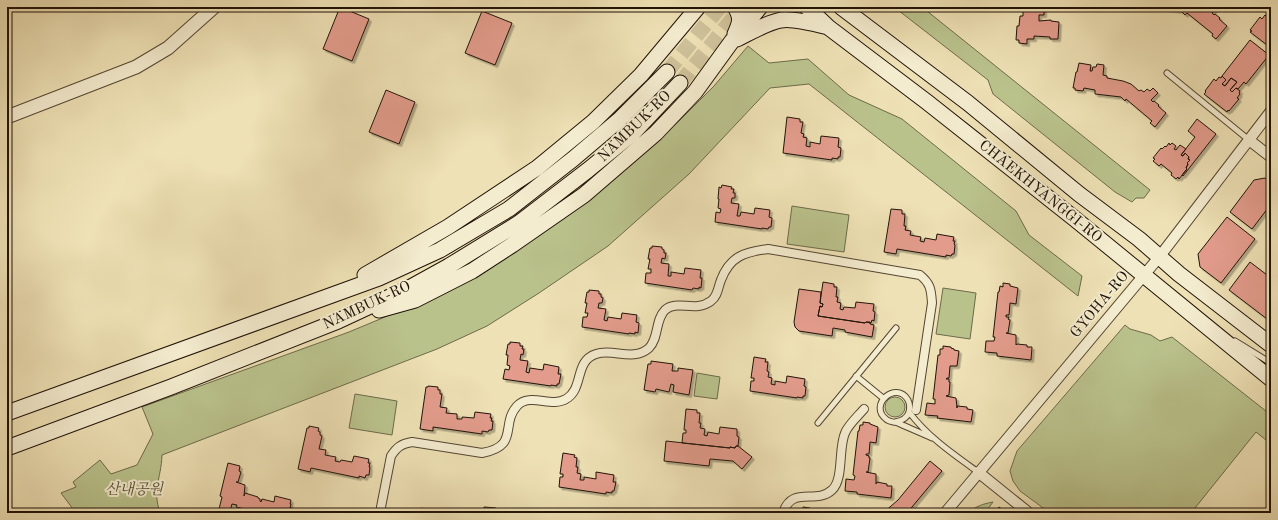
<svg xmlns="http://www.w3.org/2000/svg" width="1278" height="520" viewBox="0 0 1278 520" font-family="'Old Standard TT','Noto Serif KR',serif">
	<defs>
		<filter id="shadow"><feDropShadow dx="2.5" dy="2.5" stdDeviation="0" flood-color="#0004"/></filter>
	</defs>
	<rect width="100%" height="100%" fill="#eee1b5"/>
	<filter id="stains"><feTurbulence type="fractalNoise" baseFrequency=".005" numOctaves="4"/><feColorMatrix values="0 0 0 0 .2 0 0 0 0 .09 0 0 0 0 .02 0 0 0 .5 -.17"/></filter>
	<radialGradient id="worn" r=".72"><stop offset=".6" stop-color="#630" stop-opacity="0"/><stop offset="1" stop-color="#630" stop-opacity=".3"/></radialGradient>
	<path fill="#bac28c" stroke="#6d6a4a" d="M894,7H922L1150,190L1144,198H1136L1132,202L1115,192L993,94L988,80Z
		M748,46L769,63L808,59L849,95L902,119L1016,211L1029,235L1082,276L1078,296L809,84L770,88L689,174L608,246L539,293L487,326L437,349L162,455C161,480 152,488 160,513H76L61,493L76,487L73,482L100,460L111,474L137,465L153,434L142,407L349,332L404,309L649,145L678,122L714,86Z
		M792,206L849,215L844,252L787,244Z
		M943,288L976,293L970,339L936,334Z
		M1125,325L1130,329L1151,335L1160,341L1172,337L1271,415V444L1256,432L1191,513H1050L1020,491L1013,481L1010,471L1017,451Z
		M697,373L720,377L717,399L694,396Z
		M355,394L397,401L392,435L349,428Z
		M885 407a10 10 0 1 1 20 0a10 10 0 1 1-20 0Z
		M993,502L985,513H968C976,506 983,504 993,502Z
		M421,508L453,513H420Z"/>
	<path fill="#e39c8c" stroke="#201308" filter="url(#shadow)" d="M340,7L369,19L352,61L323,49Z
		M1023,7H1044V15H1039V21L1051,20V21L1059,22L1058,39H1050V37L1034,36V39H1027V44L1019,43V40H1016L1017,26H1019L1020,16H1023Z
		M1156,7H1217L1212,13L1214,15L1215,14L1220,18L1219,19L1227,26L1216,39L1212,36L1213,34L1187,13L1185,15L1181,11Z
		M482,11L512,23L495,65L465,53Z
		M1268,14L1271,17L1268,22L1271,23V48L1250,32L1252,31L1250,30L1260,17L1262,19L1265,15L1266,16Z
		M1250,40L1269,55L1246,84L1244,82L1238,89L1236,88L1232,92L1230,90L1237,82L1231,78L1225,86L1222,84L1226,80L1222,76Z
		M1079,63L1091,65L1090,71H1092L1093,67H1096L1097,64L1104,65L1103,75L1107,76V78L1123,81L1131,84L1139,91L1141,90L1144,92L1147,89L1150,91L1153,88L1158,93L1151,100L1153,102L1154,101L1159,105L1158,106L1166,113L1155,127L1150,123L1152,121L1126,99L1125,101L1121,97L1095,94V90L1084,88L1083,91L1075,90V88H1073L1076,72H1077Z
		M1222,76L1226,80L1222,84L1225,86L1231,78L1237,82L1230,90L1232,92L1236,88L1240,91L1239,93L1240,94L1237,98L1239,99L1229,111L1228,110L1227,112L1204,94L1206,92L1205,91L1214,79L1216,81L1219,77L1221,78Z
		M386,90L415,102L399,144L369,132Z
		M787,117L800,119V122H803L801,133L804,134L803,137L807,138L806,146L810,147V142L820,144L821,136L839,138L838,147L841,148L840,157H838V159L832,158V160L783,153Z
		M1197,119L1216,134L1183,176L1182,175L1187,169L1186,168L1188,164L1187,163L1190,160L1188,159L1189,157L1185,153L1183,156L1181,155L1195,137L1188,131Z
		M1169,143L1170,145L1172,143L1176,146L1174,149L1176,150L1180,145L1186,149L1181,155L1183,156L1185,153L1189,157L1188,159L1190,160L1187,163L1188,164L1186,168L1187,169L1179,179L1178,177L1176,179L1171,175L1172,173L1161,164L1159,166L1153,161L1155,159L1153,158L1161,148L1162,149L1165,146L1166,147Z
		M1265,178L1271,183V211L1268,208L1252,229L1230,212L1254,180Z
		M722,185L732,187L731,189H734L733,193H735V198H732L731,203L739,204L737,216H740L741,212L754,214L755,208L770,210L769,217L772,218L771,227H769L768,229L762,228V229L715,222L716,212L720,213L721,209L718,208L719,199H718L719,187L721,188Z
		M891,209L902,210V214H905L904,226H906L905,230L911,231L910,235L921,237L920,241L924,242L925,238L936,240L937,234L954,237L953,241H955L954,244L955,245L954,254H952L951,256L946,255V257L897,249L896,254L884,252Z
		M1227,217L1255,239L1221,283L1200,267L1198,254Z
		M652,246L662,247V249L664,250V253H666L665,259L662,258L661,263L669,264L668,276H671V272L684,274L685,268L701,270L700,278H702L701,288L699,287V289L693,288L692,290L645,283L646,273H651V269H648L650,259H648L650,248H652Z
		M1250,262L1271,278V322L1229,290Z
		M823,282L834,284V287H837L836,297H838L837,302L841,303L840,309L843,310L844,307L855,308L856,302L874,304L873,311L875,312L874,321L872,320L871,323L866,322L865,323L818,316L820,306L822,307L823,304L820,303Z
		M1003,283L1010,284V286L1018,288L1016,304L1010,303L1009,315H1006V317H1009L1008,319L1010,320L1008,333H1006L1016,335V345L1017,344L1027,345V347H1032L1031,360L997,356V353L985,352L986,341H994L995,337H993L998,292H999L1000,286L1003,287Z
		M799,289L821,292L820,303L823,304L822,307L820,306L818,316L865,323L866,322H870V324L874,325L872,337L845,332V330L833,328L832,336L799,331L795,327L794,322Z
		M589,290L599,291V294H601V297L603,298L602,303H599L598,308L606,309L604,320L607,321L608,317L621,319L622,313L637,315L636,322L639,323L638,333L635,332V334L629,333V334L582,327L583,317H587L588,313H585L587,303H585L587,292H589Z
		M510,342L520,343V346H523L522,349H524L523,355L521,354L520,360L528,361L526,372L529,373L530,368L543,370L544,364L559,367L558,374H561L559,384H557V386L551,385V386L503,379L505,369L509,370L510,366L507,365L508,355H506L508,344H510Z
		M943,346L951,347V348L954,349V350L959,351L957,366H950L949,378H947L946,379H949V382H950L949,395L946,396L956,398L957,408V406L967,407V409L973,410L971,422L937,418L938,416L925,415L927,403L935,404V399H933L938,355H940V349H943Z
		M754,357L766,359L765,362H768L767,371L769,372L768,377L772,378L771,384L775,385V381L786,383L787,376L805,379L804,386L806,387L805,396H803V398L797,397V398L750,391L751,381H754V378H751Z
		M651,361L673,364L672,371H678V368L693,370L689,395L673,392L674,385L671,384L669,392L656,389L655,392L644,390L648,364H651Z
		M428,386L438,387V390H440V394H442L440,407L447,408L446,413L457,414V419H462V417L474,418L475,412L491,414L490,418H492L491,421H493L492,430H489L488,432L482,431V434L433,427V431L420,429L426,387H428Z
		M686,409L697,410V413H700L699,423H701L700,428L705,429L704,435L707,436L708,432L719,434L720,427L737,429V436L739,437L738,446H736L735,448L730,447V448L682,443L683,433H686V430H684Z
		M863,422L870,423V424L878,427L876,443L870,442L869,454H866V455L869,456V458H870L868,472H866L876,474V484L877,482L887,484V486H892L891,498L857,494V492L845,491L846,479L854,480L855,476L853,475L858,431H859L860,425H863Z
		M309,426L319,428L318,431L320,432V435L322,436L319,449L326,450L325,455L336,457L335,461L340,462L341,460L352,462L354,456L369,459L368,463H370L369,467H370L369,475H366L365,478L359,476V478L311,468L310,472L298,469L307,428H309Z
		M666,441L730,448V447L735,448L736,446H738L752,457L742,469L733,461L710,459L709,466L664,461Z
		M563,453L575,455L574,457L577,458L576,467H578L577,473L581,474L580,480H584V477L596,479V472L614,475L613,482H616L614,491H612V493L606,492V494L559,487L560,477H563V474H560Z
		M930,461L942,471L907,513H883L898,500Z
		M228,463L240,466L239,471L241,472L238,482H236L245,485L244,496L245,493L258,497V498L260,499V501L261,502L262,499L274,502L275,496L291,500L290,504H291L290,508H292L291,513H263L236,507L237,505L232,504L230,511L219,509L222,497L220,496Z
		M484,507L496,508L495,511H498V513H483Z
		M803,507L810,508V509L814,510V512L818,513H800V510L802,511Z
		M999,507L1007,513H994Z"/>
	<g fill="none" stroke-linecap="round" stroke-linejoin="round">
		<path stroke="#cfc29b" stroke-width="15" stroke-dasharray="15 8" stroke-linecap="butt" d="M667,72L720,7
			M680,83L742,7"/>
		<g stroke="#544633" stroke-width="7">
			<path id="service" d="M1167,73L1249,140
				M1235,341L1271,363
				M856,376L883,398
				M909,412C928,437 953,454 978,472
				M895,422C901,421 907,419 909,412C910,408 910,404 908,400C896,380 868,405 886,419C889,422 894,422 898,423C909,428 921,433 932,438
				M818,423L896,328"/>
		</g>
		<g stroke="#544633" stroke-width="10">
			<path id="pedestrian" d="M382,513L381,507L391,456C397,447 401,444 412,442L482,453C520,446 500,425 517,406C530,392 551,408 566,399C584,389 574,361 596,354C613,348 633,362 649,348C659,338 655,320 665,310C677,299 695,313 711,301C718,296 718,287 721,280C730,256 745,252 768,249L920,275C931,284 931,290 932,303L916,410
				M783,513C792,485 816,505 832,490C844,479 838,449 845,433C848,425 858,416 864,409"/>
		</g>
		<g stroke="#544633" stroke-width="12">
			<path id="minor" d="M1249,140L1271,157
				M978,472L1029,513
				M945,513L1160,256L1271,111"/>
		</g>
		<g stroke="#544633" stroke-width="15">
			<path id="tertiary" d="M7,117L136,67L168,48L214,7"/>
		</g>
		<g stroke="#201308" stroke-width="17">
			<path id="secondary" d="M735,7C742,18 740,23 735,34
				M807,7L828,27L927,102L1075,219L1271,379
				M841,7L968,103L1079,194L1139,239L1179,274L1271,345
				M737,39C751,32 766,23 781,20C793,18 816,24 828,27
				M365,275L448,227L537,168L593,122L641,75L698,7
				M379,310L415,300L472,271L512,245L584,195L656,133L695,92L732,41L760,7
				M7,413L379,278L440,250L509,209L573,159L619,120L667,72
				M7,448L171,387L338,321L411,287L449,266L519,223L588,170L632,134L680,83"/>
		</g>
		<use href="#service" stroke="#f4eccf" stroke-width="5"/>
		<use href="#pedestrian" stroke="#f4eccf" stroke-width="8"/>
		<use href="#minor" stroke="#f4eccf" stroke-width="10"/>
		<use href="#tertiary" stroke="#f4eccf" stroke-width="13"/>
		<use href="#secondary" stroke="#f4eccf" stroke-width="15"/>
	</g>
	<g text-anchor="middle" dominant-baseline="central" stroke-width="4" stroke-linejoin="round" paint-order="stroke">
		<g font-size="15" fill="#201308" stroke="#f4eccf">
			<text transform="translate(635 127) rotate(-44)">NAMBUK-RO</text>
			<text transform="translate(1040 192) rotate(39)">CHAEKHYANGGI-RO</text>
			<text transform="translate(1100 305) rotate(-50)">GYOHA-RO</text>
			<text transform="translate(367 306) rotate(-25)">NAMBUK-RO</text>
		</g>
		<g font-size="15" font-style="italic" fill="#565036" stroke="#f4eccf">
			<text x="134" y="490">산내공원</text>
		</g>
	</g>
	<rect width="1278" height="520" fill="none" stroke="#eee1b5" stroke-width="24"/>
	<rect x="8" y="8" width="1262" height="504" fill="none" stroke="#201308" stroke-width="2"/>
	<rect x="12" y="12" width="1254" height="496" fill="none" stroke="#201308"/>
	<rect width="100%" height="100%" filter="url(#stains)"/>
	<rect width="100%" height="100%" fill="url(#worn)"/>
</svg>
